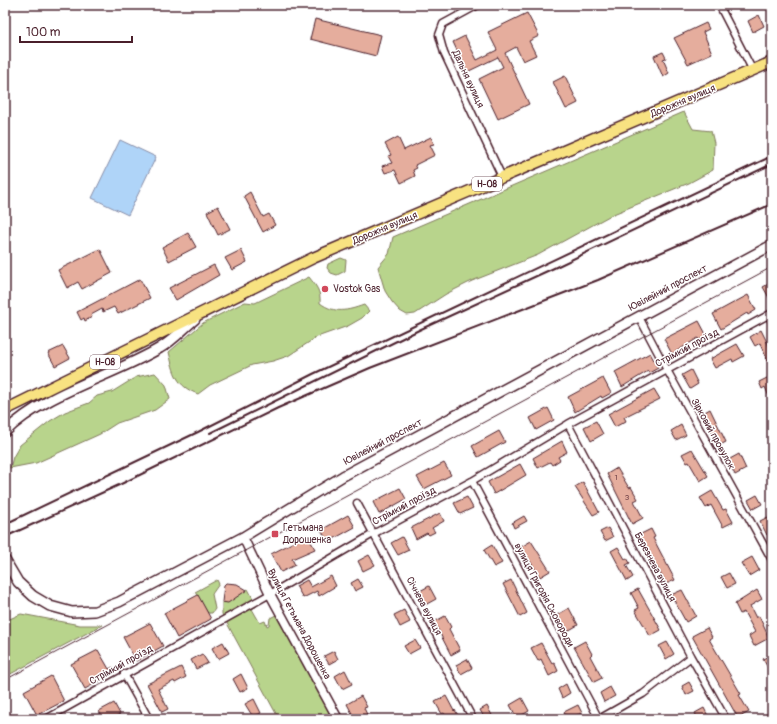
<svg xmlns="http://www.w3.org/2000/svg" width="777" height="724" viewBox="0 0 777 724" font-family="Pangolin,sans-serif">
	<rect width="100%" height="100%" fill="#fff"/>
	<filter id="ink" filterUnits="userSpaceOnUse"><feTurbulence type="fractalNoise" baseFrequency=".025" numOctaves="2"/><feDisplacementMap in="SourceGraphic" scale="8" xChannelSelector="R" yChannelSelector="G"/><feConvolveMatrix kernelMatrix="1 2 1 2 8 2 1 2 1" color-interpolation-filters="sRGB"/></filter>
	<g filter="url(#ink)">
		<path fill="#b8d48c" stroke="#817a5c" d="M684,112L693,129L711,131L714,143L713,170L689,183L611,215L538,255L472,281L446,294L415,314L407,315L400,311L392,302L385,291L378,267L389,254L393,237Z
			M341,258L346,260L345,271L337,275L331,273L327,268L328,264Z
			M309,277C316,286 321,291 320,303C335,314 347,311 364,305L369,311L362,318L348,326L317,337L288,356L273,361L252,365L210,385L198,394C176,386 174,373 169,352L203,323L245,302L255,303Z
			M155,373L166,385L170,399L155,410L117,423L100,434L36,463L10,468L13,457L20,445L50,421L65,412L89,403L97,396L112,392L136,377Z
			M217,580L219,584L212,594L215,609L212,613H208L195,592Z
			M248,589L257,606L252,609L260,623L265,621L267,626L269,625L270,618L276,615L333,719H279L222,614V602L230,601Z
			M21,614L80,625H102L5,677V621Z"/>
		<path fill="#afd4f8" stroke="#878ca6" d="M120,140L156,157L128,215L92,198Z"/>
		<path fill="#e5ad9d" stroke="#4a1f2b" d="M527,13L539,36L529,41L536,55L523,61L516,47L505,53L529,104L498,119L479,79L503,67L498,57L467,72L453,42L465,36L477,60L497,50L488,32Z
			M759,15L764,26L753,32L748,21Z
			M315,19L381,35L376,56L310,39Z
			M706,23L709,29L703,32L712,53L688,64L674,38Z
			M663,52L666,58L663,59L669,73L663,77L654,56Z
			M565,76L578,103L566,109L553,82Z
			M398,137L404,150L431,137L434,144L430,145L435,155L415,165L417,168L413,170L415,176L401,183L395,170L385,173L382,166L392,163L388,156L391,155L385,144Z
			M250,192L263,217L269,214L275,225L263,232L244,196Z
			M218,206L230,229L218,235L207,212Z
			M188,233L196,247L169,261L162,247Z
			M100,249L112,273L82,289L78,282L67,288L58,270Z
			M241,250L247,262L232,270L225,258Z
			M214,265L219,275L176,300L169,288Z
			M140,279L150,298L118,314L114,307L103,312L102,309L91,315L92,317L85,321L84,318L81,320L77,312Z
			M772,282V303L763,287Z
			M748,295L756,310L748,315L747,313L721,329L713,314Z
			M699,321L707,336L699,340L698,338L672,354L664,339Z
			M761,330L772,352V371L760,343L755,346L750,337Z
			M737,344L744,356L733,362L732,359L715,368L710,359Z
			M63,346L70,358L55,366L48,353Z
			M650,353L658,368L649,373L648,371L622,387L615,372Z
			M691,370L698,384L690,389L682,375Z
			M769,377L772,384V404L765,387L762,389L759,382Z
			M603,378L611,393L602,398L601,396L575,412L568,397Z
			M654,389L660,399L624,417L626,421L615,427L608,414Z
			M548,408L554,420L536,430L530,418Z
			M710,409L726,442L718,446L703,413Z
			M596,421L603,434L591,441L584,427Z
			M681,425L686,435L676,440L671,431Z
			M499,431L505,442L478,457L472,446Z
			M562,441L567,452L558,457L560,460L552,465L550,462L538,468L533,458Z
			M692,449L708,476L700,481L689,462L687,463L682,454Z
			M739,454L746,469L735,475L728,460Z
			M444,463L451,475L424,489L417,477Z
			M520,464L526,475L494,494L488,482Z
			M617,468L629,488L631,487L638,499L634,501L643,518L632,524L607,474Z
			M583,482L599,512L593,515L575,487Z
			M400,488L406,499L379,514L373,502Z
			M712,491L723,510L726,509L733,522L723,527L711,505L706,508L700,498Z
			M757,495L762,504L753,509L748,500Z
			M467,497L473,508L460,514L454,503Z
			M440,513L444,521L432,528L435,532L429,535L427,533L416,539L411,528Z
			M348,515L355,527L328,542L321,530Z
			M524,516L527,521L514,528L512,523Z
			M770,516L772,520V533L767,535L760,521Z
			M608,528L613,537L605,541L600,532Z
			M651,529L655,537L653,538L675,580L666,584L639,535Z
			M307,535L315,549L292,559L295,565L281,572L271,554Z
			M402,537L409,550L398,555L391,543Z
			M531,541L550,571L540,577L521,547Z
			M492,545L502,563L494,567L484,550Z
			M618,547L625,559L627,558L630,563L626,565L633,577L627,581L611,551Z
			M369,555L375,565L363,571L358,561Z
			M752,557L759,570L749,576L741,563Z
			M729,573L735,584L727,588L721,577Z
			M331,576L336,586L319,596L317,591L303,598L296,586L307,580L311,587Z
			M358,579L363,587L355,591L351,583Z
			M511,580L527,613L520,617L503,584Z
			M226,583L237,584L247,590L228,603L222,602L224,585Z
			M429,586L436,599L425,605L418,592Z
			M638,589L661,630L650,636L635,610L639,608L631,593Z
			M682,590L696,616L686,622L671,595Z
			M757,590L762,599L750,606L756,618L759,616L769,638L754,646L749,636L755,632L744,612L740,614L735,604Z
			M198,595L211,619L177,638L164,613Z
			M569,608L578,625L566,632L557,615Z
			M404,610L410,622L400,627L394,615Z
			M445,616L451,627L449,629L460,650L451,655L434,622Z
			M150,623L163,646L136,661L123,637Z
			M707,628L712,637L709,639L741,694L739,695L749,712L738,718L692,636Z
			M415,640L420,648L409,654L404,646Z
			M585,641L592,654L590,656L602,678L594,682L574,647Z
			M223,642L229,653L218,659L212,648Z
			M667,642L674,654L666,659L659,646Z
			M541,643L552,663L554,662L558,671L549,676L541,659L538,661L531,648Z
			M98,650L109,669L113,667L116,672L85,689L71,664Z
			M334,651L338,659L329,664L324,656Z
			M202,654L208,663L196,669L191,660Z
			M772,654V675L763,659Z
			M467,659L472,668L461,674L456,665Z
			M181,667L186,677L175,683L174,681L158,689L168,709L162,712L147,684Z
			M345,670L352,684L342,689L335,676Z
			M241,674L248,688L240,692L233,679Z
			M51,676L64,701L37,715L24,691Z
			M689,682L694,691L686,695L682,686Z
			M566,684L570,693L562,698L558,689Z
			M610,687L615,696L604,702L600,693Z
			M361,696L367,707L364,708L369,719H355L347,704Z
			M446,696L454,711L455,710L460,719H447L444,713L442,714L435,702Z
			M522,698L529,711L517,718L510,705Z
			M254,699L261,713L253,717L245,704Z
			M114,703L120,714L111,719H103L99,711Z
			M578,705L582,713L567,719L564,712Z
			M487,706L494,719H485L480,710Z
			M704,708L708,716L698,719L695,713Z"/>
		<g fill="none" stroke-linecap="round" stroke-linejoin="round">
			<g stroke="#4a1f2b" stroke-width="9">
				<path id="minor" d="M478,5L443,24L439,35L444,53L502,177
					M719,5L753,71
					M769,315L772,322
					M639,317L667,370L772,560
					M568,424L691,657L726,719
					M472,481L599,719
					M357,503L473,719
					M124,674L149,719
					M46,719L270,594L373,534L472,481L568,424L772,313
					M599,719L643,694L691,657"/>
			</g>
			<g stroke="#4a1f2b" stroke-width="11">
				<path id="tertiary" d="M243,537L270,594L338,719"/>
			</g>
			<g stroke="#4a1f2b" stroke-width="12">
				<path id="secondary" d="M5,432C44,393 113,376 160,348C173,341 184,328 195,319
					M5,560L18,582L33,596L50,606L72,612L95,611L119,602L243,537L343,476L772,245"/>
			</g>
			<g stroke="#4a1f2b" stroke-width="13">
				<path id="primary" d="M5,410L313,258L772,62"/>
			</g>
			<use href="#minor" stroke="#fff" stroke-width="6"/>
			<use href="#tertiary" stroke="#fff" stroke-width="8"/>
			<use href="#secondary" stroke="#fff" stroke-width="9"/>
			<use href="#primary" stroke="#f8e281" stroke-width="10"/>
			<path stroke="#4a1f2b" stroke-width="1" d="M5,680L772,267"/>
			<path stroke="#4a1f2b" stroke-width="2" d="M210,433L419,330L554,268L772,164
				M5,524L198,432L313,374L772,156
				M5,537L119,485L278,408L370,368L598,280L772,204"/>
		</g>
	</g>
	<g fill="#d1495b" stroke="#fff" stroke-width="1.5">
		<circle cx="325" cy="289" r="4"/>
		<rect x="271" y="530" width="8" height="8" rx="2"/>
	</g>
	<g text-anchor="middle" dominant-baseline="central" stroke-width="3" stroke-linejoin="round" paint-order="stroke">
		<g font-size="8" fill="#714248">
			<text x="616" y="477">1</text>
			<text x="627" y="497">3</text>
		</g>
		<g fill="#fff" stroke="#80626b" stroke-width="1">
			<rect x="472" y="177" width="30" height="14" rx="3"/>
			<rect x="90" y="355" width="30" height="14" rx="3"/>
		</g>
		<g font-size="9" font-weight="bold" fill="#4a1f2b">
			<text x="487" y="184">Н-08</text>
			<text x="105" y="362">Н-08</text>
		</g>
		<g font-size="10" fill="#4a1f2b" stroke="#fff">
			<text transform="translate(468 79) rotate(65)">Дальня вулиця</text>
			<text transform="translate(683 101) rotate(-23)">Дорожня вулиця</text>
			<text transform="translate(385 228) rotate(-23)">Дорожня вулиця</text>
			<text transform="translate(668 288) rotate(-28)">Ювілейний проспект</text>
			<text transform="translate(687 348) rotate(-28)">Стрімкий проїзд</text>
			<text transform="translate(713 434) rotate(61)">Зірковий провулок</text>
			<text transform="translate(383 442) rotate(-28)">Ювілейний проспект</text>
			<text transform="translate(404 506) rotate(-28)">Стрімкий проїзд</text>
			<text transform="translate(655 567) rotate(62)">Березнева вулиця</text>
			<text transform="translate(544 595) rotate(62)">вулиця Григорія Сковороди</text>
			<text transform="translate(424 606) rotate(62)">Січнева вулиця</text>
			<text transform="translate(299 624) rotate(62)">Вулиця Гетьмана Дорошенка</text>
			<text transform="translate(121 665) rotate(-29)">Стрімкий проїзд</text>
		</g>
		<g font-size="10" fill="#4a1f2b" stroke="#fff" text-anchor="start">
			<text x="333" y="289">Vostok Gas</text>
			<text x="283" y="528">Гетьмана<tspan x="283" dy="12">Дорошенка</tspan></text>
		</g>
	</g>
	<rect width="777" height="724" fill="none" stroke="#fff" stroke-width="20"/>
	<rect x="10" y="10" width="757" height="704" fill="none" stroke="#4a1f2b" stroke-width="1.5" filter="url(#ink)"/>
	<path d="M20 36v6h112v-6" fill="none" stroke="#4a1f2b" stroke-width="2"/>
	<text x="26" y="36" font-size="12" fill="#4a1f2b" stroke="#ffffff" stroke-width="3" paint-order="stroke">100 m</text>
</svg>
